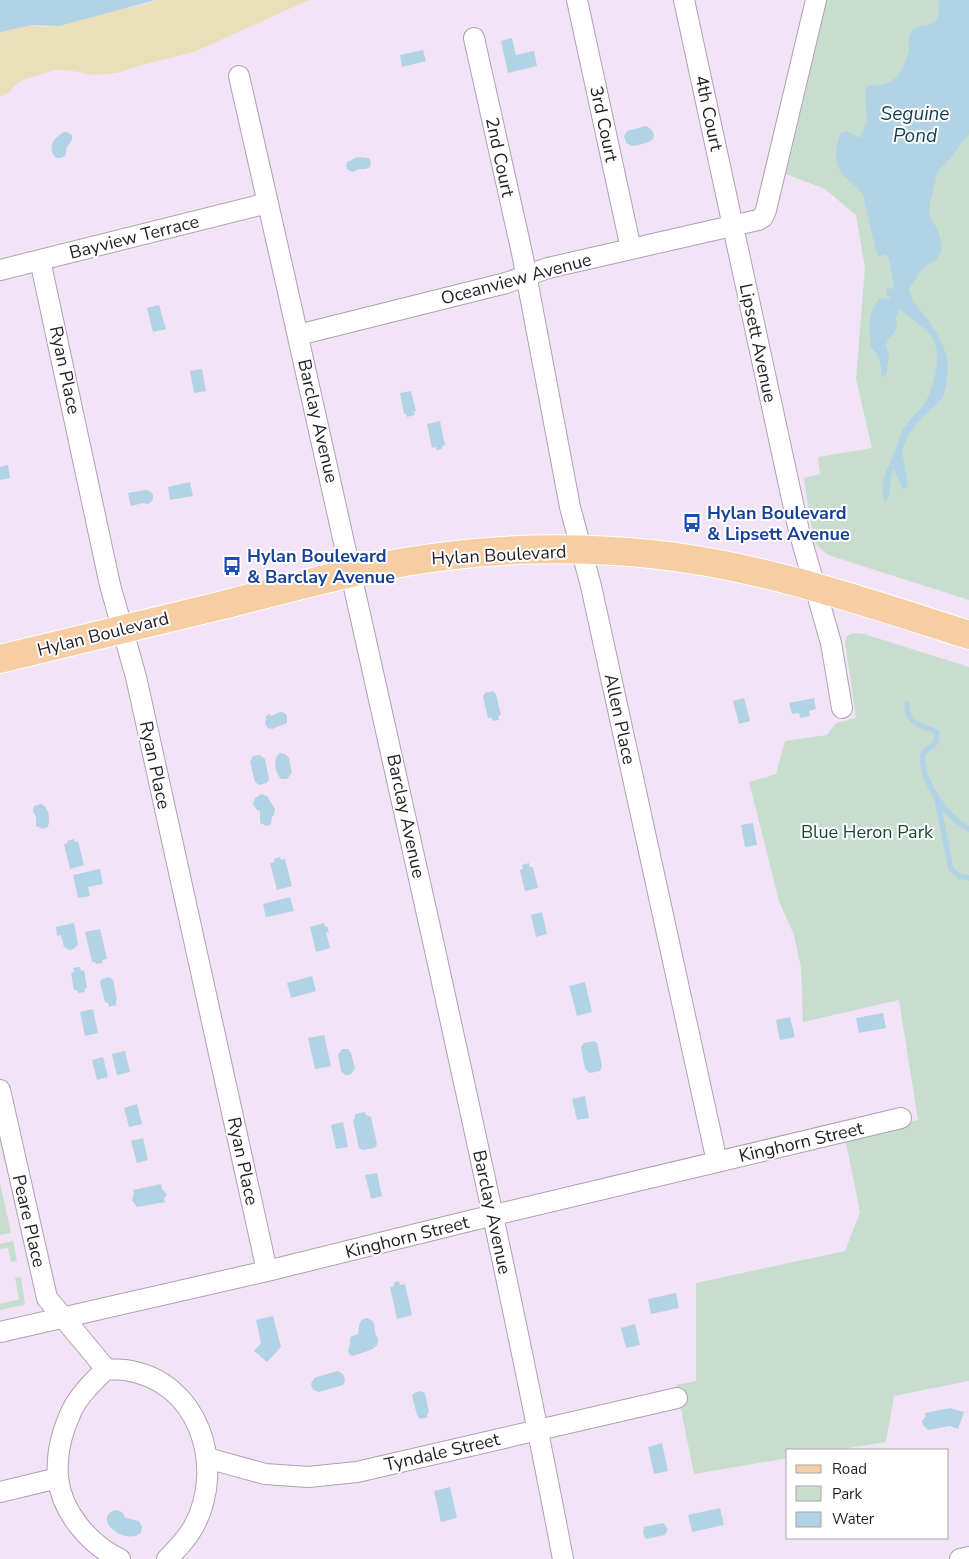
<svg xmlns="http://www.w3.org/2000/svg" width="969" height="1559" viewBox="0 0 969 1559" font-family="'Nunito Sans',sans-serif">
	<rect width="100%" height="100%" fill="#f2e3f7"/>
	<path fill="#c7decf" d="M827,0H969V600L831,556C822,551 817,547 813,538L804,478L820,474L818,457L872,448L856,379L865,268L856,215L825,189L786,174Z
		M854,633L864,634L969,667V1381L894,1396L886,1442L836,1450H788V1458L694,1474L676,1385L696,1381V1283L845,1251L860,1212L845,1138L918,1120L899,1000L803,1022L801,968L794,935L779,901L749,782L776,774L785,741L827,735L836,723L856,718L845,642C846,636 848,634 854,633Z
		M0,1183L11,1233L0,1235Z
		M13,1241L17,1261L11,1262L8,1248L0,1249V1244Z
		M21,1277L25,1303L23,1305L0,1310V1304L19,1299L15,1278Z"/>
	<path fill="#e9e0ba" d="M156,0H309L194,52L142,65L117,73L94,75L67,70H55L25,79L15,85L9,92L0,97V33C13,26 31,25 46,27L150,3Z"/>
	<path fill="#b2d3e6" d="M0,0H156L59,26L32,25L5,31L0,33Z
		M939,0H969V135L963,141L949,160L938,171L930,203L929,216L938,230L941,242V252L936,260L922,269L909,289L912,299L931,324L941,341L947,356L948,368L946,387L942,399L917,423L907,437L902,452L908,486L903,490L894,469C894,469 891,476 891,477C889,487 892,494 885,503C878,486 886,472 893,456C897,447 899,437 904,428C910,418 920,411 926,401C934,385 942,356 933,339C930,332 906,314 899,309L896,317L897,326L894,333L888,339L886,346L889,355L887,371L885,377L881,376C882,365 880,355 871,348C869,332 867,310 880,298L886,299L891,298L886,294L887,288L894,289L889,259L886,254L879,257L876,251L863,195C857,186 850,182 843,175C833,163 835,146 841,133L847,131L860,138L867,121L865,92L868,85C885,88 897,81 904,65C906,60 908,55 909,50C909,43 907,39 911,32C919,18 942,36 939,0Z
		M512,38L516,55L534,51L537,66L508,73L501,41Z
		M423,50L426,61L402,67L400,55Z
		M646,126C653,129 658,137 649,142C644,144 637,145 632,146L626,143L624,136L627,131Z
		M64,132H67L72,135V140L67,147L65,156C55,162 50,153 52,144C53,139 61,134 64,132Z
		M357,157L369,158L371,162L370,167L366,169H359L353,172L348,170L346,166L347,162Z
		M159,305L166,329L153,332L147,308Z
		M202,369L206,391L194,393L190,371Z
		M411,391L416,411L414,412L415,415L407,417L406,414H404L400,393Z
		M440,421L445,445L442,446V449L437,450L436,447L432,448L427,424Z
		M8,465L10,478L0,480V467Z
		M190,482L193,496L170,500L168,487Z
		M145,490C152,491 155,495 152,501L148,504L143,503L131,506L128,493Z
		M493,691L496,694L501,715L498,716L499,720L492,721V718H488L483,697L485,693Z
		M744,698L750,721L739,724L733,701Z
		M814,698L816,709L809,711L810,716L800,718L799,713L792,714L789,703Z
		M280,712H283L287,715V723L272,729L268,728L265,724L266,719L265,717L269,714L271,716Z
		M280,753L285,754L289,758L292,773L287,779H281C275,772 272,759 280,753Z
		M260,755L265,759L269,779L267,783L259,785L255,782L250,762L253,756Z
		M261,794L267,796L275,809L274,815L272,817L271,824L267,826L260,823V811L257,810L253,804L255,798Z
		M41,804C50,809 50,818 48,827L43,829L36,826V816L33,812L34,806Z
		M753,823L757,845L745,847L741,825Z
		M74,839L75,842L78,841L84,865L70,869L64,844L68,843L67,841Z
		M280,857L281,860L285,859L292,886L277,890L270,863L274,862V859Z
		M529,863L530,867H533L538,888L525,891L520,870L523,869L522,865Z
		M100,869L103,884L88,887L90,896L78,898L73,875Z
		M290,897L294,911L266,917L263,904Z
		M542,912L547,934L536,937L531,915Z
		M74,923L78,944L74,949L69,950L64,947L61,935L57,936L56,927Z
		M324,923L325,927L327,926L329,932L326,933L330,948L316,952L310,927Z
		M100,929L107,959L102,960L103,963L96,964L95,962H92L85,932Z
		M80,967L81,971L84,970L87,988L84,989L85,992L78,993L77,990H74L71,973L74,972L73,968Z
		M312,976L316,991L291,998L287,983Z
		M109,977L113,980L117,999L116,1001V1005L109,1007L108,1003L105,1002L100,982L102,979Z
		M585,982L592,1012L577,1016L569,986Z
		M93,1009L98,1033L85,1036L80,1012Z
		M883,1013L886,1028L859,1033L856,1018Z
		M790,1017L795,1037L780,1040L776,1020Z
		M324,1035L331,1066L315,1069L308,1038Z
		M594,1041L597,1043L602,1066L600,1071L590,1073L585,1069L581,1047L584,1043Z
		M342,1049H348L351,1053L355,1069L350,1075H345L341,1071L338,1055Z
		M125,1051L130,1072L117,1075L112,1054Z
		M103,1057L108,1077L97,1080L92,1060Z
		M585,1096L589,1118L577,1120L572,1099Z
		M137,1104L142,1124L129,1127L124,1108Z
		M365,1112L366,1115L371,1117L377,1144L375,1148L363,1150L359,1148L353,1121L355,1118V1114Z
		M343,1122L348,1147L336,1149L331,1125Z
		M143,1138L148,1160L137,1163L131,1141Z
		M377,1173L382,1196L371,1199L365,1175Z
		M161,1184L162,1189L167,1194L164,1199L165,1202L137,1207L132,1200L134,1194L133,1190Z
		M399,1281L400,1285L405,1284L412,1315L397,1319L390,1287L394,1286V1282Z
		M676,1293L679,1308L651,1314L648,1299Z
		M273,1316L281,1347L267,1362L254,1351L261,1343L256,1320Z
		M367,1318C375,1321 374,1324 375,1331C375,1336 377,1334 378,1339C380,1351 360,1352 353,1356L350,1355L348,1351L350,1344V1337L358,1334C360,1327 357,1320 367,1318Z
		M635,1324L640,1345L626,1348L621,1328Z
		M337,1371C344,1373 347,1379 343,1385L319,1392L313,1390L311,1384L314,1378Z
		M421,1391L425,1393L429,1412L427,1414L428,1417L420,1419L417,1415L412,1396L414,1393Z
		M950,1408L964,1412L958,1429L950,1426L928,1430L923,1425L922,1421L926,1416L925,1413Z
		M662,1443L668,1471L654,1474L648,1447Z
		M450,1487L457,1518L441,1522L434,1491Z
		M720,1508L724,1525L692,1532L688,1515Z
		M115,1510L122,1512L126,1518L139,1521L142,1527L141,1533C125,1546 91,1519 115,1510Z
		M663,1523L668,1529L665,1535L646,1539L643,1534L644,1527Z"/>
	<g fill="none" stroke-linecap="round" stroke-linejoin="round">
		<path stroke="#b2d3e6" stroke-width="5.5" d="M907,704C907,726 921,724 937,732C938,746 932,745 923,753C919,779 946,817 969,829
			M937,799L951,869L959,876L969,878"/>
		<g stroke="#afa1b3" stroke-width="22">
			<path id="street" d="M577,0L631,249
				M684,0L799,531L831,643L842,708
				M474,38L522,253L570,507L591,586L717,1162
				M239,76C304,361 368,646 431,932C477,1141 523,1349 563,1559
				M40,260L110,585L136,677L267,1271
				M0,270L268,203
				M298,335L506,283L548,268L758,220L763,217L766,210L816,0
				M0,1090L47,1298L106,1369
				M0,1332L267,1271L465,1222L901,1118
				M207,1458L265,1474L308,1477L357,1472L677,1398
				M0,1492L58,1478
				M120,1559C90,1545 61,1512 58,1477C56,1454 62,1431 72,1410C80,1394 93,1382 106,1369C112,1370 119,1369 125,1370C199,1380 226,1466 194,1526C187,1539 177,1549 167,1559
				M960,1559L969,1557"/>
		</g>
		<g stroke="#fff" stroke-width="30">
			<path id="primary" d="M0,659C74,641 149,623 223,605C274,592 326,578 378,567C467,549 560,545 651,554C760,565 865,602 969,635"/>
		</g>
		<use href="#street" stroke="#fff" stroke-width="20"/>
		<use href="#primary" stroke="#f7cea3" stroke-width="28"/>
	</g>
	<defs>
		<g id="bus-bare" transform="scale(1.5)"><path d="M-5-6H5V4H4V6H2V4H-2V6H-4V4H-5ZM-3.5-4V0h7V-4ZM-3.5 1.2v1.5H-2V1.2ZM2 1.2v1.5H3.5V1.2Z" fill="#1a4fb4" stroke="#fff" stroke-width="2.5" paint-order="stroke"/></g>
	</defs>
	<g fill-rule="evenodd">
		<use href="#bus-bare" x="692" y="523"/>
		<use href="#bus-bare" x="232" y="566"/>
	</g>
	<g text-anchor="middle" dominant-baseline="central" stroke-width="4" stroke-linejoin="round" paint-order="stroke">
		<g font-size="18" fill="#231e25" stroke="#fff">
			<text transform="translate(709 113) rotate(78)">4th Court</text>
			<text transform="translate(604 124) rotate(78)">3rd Court</text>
			<text transform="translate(500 157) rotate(78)">2nd Court</text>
			<text transform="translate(134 237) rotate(-14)">Bayview Terrace</text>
			<text transform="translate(516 279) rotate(-15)">Oceanview Avenue</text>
			<text transform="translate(758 343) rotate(78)">Lipsett Avenue</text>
			<text transform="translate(65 370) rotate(78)">Ryan Place</text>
			<text transform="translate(318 421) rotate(77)">Barclay Avenue</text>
			<text transform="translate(499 555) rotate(-3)">Hylan Boulevard</text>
			<text transform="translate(103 634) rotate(-14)">Hylan Boulevard</text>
			<text transform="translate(620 719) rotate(78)">Allen Place</text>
			<text transform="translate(155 765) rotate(78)">Ryan Place</text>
			<text transform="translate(406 816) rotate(78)">Barclay Avenue</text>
			<text transform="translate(801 1142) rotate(-13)">Kinghorn Street</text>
			<text transform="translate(243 1161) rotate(78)">Ryan Place</text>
			<text transform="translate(492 1212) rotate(78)">Barclay Avenue</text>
			<text transform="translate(29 1221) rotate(77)">Peare Place</text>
			<text transform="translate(407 1237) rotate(-14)">Kinghorn Street</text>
			<text transform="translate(442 1452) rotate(-13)">Tyndale Street</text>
		</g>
		<g font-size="18" font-weight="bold" fill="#164399" stroke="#fff" text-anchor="start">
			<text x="707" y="513">Hylan Boulevard<tspan x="707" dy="21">&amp; Lipsett Avenue</tspan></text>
			<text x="247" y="556">Hylan Boulevard<tspan x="247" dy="21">&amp; Barclay Avenue</tspan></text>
		</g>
		<g font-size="18" fill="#144b30" stroke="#fff">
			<text x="867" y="832">Blue Heron Park</text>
		</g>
		<g font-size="19" font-style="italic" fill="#0f3c50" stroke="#fff">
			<text x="915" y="114">Seguine<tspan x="915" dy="22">Pond</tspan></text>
		</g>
	</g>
	<rect x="786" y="1449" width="162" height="90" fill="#ffffff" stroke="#a7a5a8"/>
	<rect x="796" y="1465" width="25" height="8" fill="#f7cea3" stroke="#a7a5a8"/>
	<text x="832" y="1474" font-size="15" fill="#231e25">Road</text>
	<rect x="796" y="1486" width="25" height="15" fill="#c7decf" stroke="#a7a5a8"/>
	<text x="832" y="1499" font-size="15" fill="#231e25">Park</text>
	<rect x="796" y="1512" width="25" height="15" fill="#b2d3e6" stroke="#a7a5a8"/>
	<text x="832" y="1524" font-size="15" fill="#231e25">Water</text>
</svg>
